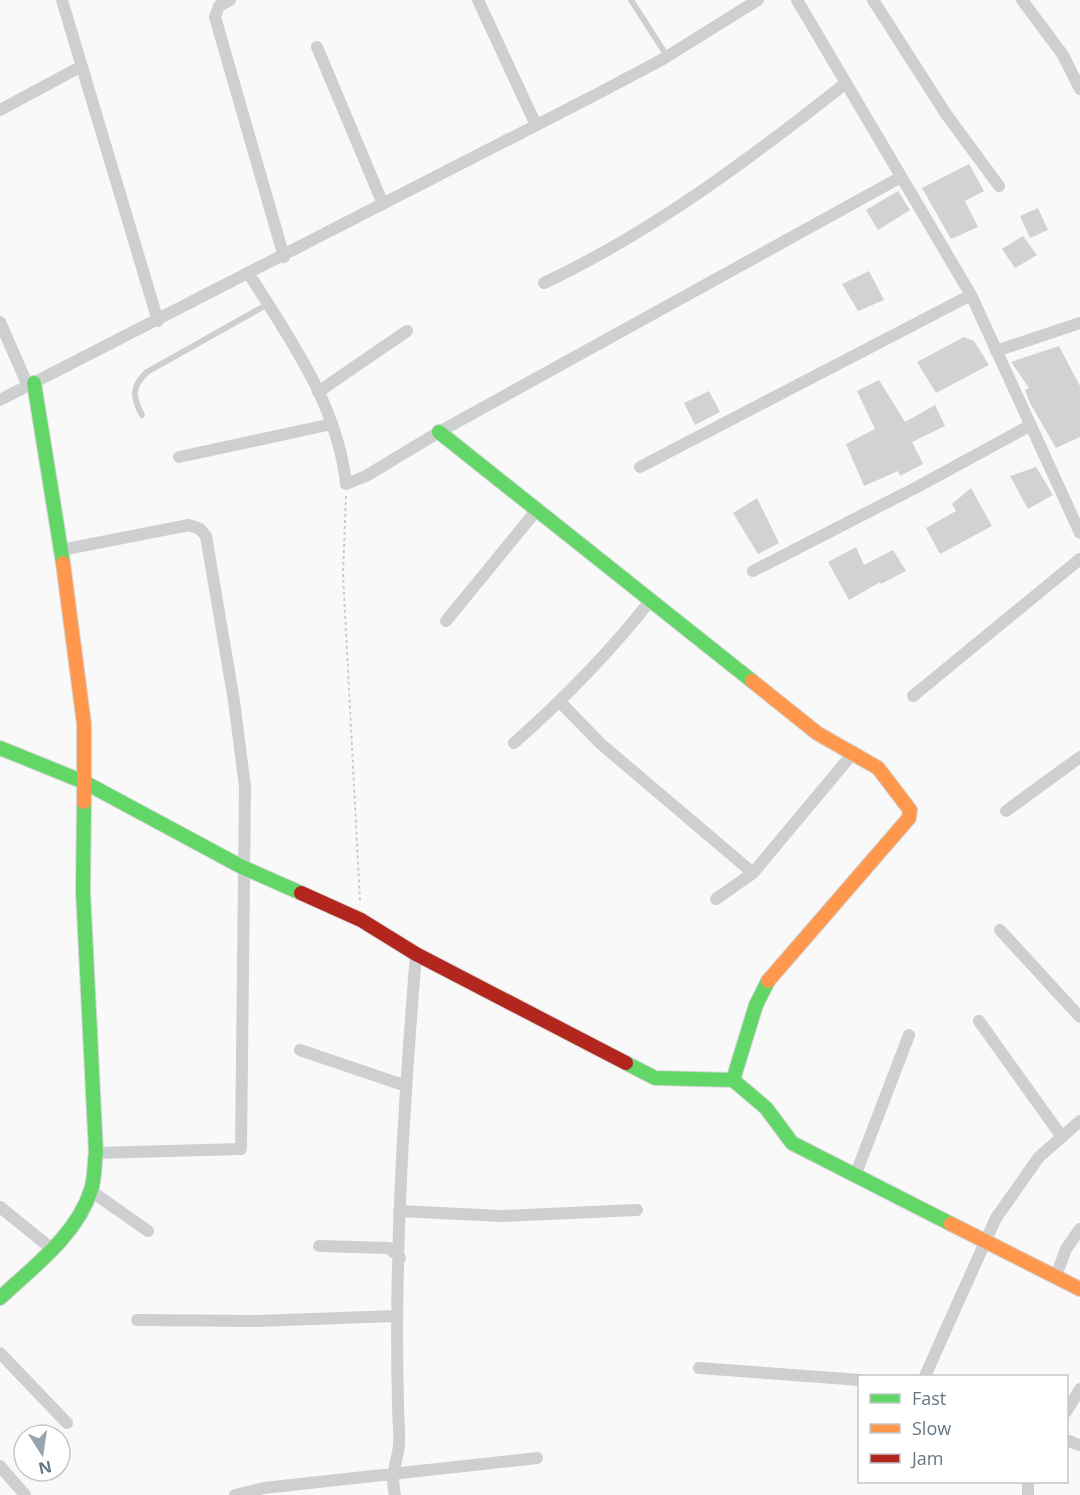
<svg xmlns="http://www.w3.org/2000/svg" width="1080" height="1495" viewBox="0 0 1080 1495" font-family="'Open Sans',sans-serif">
	<rect width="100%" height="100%" fill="#f9f9f9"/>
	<path fill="#d0d2d3" d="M969,164L984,191L965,201L978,227L951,239L922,188Z
		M898,191L910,210L878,230L866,210Z
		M1038,208L1048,230L1030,238L1020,216Z
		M1023,236L1037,255L1015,268L1002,249Z
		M869,271L884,300L858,311L842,284Z
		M964,337L974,341L989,365L936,393L917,362Z
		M1059,346L1080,386V437L1056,448L1030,403L1025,390L1029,388L1011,362Z
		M879,380L905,422L935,405L945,426L912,442L923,464L900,476L898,471L864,486L846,444L875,429L857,391Z
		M709,391L720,412L695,425L684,403Z
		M1036,467L1053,495L1028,509L1010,476Z
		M971,488L992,526L940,554L926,528L956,511L952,504Z
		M757,498L779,543L758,554L733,513Z
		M856,547L864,565L893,550L906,571L881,584L880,582L849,600L828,562Z"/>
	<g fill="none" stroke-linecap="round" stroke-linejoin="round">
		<g stroke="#d5d6d7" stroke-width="16">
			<path id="fast" d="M34,383L63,563
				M439,432L752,681
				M0,748L84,782L242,867L301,893
				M626,1063L655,1078L733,1080L766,1108L792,1143L951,1224
				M733,1080L756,1005L768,981
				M0,1298C33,1267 77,1235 91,1190C95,1178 94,1165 96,1153L83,891L84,802"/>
		</g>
		<g stroke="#d5d6d7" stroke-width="16">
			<path id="slow" d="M63,563L84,724V802
				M752,681L817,733L878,768L910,810L909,818L768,981
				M951,1224L1080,1289"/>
		</g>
		<g stroke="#d5d6d7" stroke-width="16">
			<path id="jam" d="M301,893L361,920L416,954L626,1063"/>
		</g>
		<path stroke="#cbcccd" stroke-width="2" stroke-dasharray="3 3" stroke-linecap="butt" d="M346,496L343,574L360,901"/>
		<path stroke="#cecfd0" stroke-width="6" d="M631,0L667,56
			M142,415C132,397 132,386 147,372L268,304"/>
		<path stroke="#cecfd0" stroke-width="12" d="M62,0L158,321
			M230,0L219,6L215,17L284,257
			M478,0L536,125
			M797,0L971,295L1080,533
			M873,0L946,114L999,186
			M1022,0L1063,55L1080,89
			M317,47L383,204
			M0,110L80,67
			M249,274C290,339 338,406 346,484L366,476L439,432L901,177
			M544,283C654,231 751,158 846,83
			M0,322L28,386
			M996,351L1080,323
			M318,392L407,331
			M0,400L599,93L663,59L758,0
			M179,457L332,424
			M640,467L971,295
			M61,550L189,525L200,529L206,536L234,701L245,787L241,1149L96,1153
			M753,571L919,486L1031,425
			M446,621L536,511
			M913,696L1080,559
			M560,702L601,744L753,873
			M514,743C564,699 609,653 650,601
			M1006,811L1080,757
			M716,899L753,873L854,752
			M1000,930L1080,1017
			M979,1021L1062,1137
			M300,1050L406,1086
			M855,1176L909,1035
			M91,1191L148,1231
			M0,1207L52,1249
			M399,1211L502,1216L637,1210
			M319,1246L389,1248L400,1258
			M1056,1276L1066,1249L1080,1229
			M137,1320L256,1321L396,1316
			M0,1353L67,1423
			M699,1368L860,1380
			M925,1376L996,1218L1039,1157L1080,1121
			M1066,1412L1080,1389
			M1066,1440L1080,1445
			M0,1466L25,1495
			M235,1495L264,1488L537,1458
			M395,1495C390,1471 396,1468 399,1446C400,1433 398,1418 398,1405C394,1254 404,1104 416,954
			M1028,1495V1482"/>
		<use href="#fast" stroke="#63d668" stroke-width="14"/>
		<use href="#slow" stroke="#ff974d" stroke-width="14"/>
		<use href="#jam" stroke="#b3261e" stroke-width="14"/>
	</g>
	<rect x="858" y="1375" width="210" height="108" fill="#ffffff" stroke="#c1c8cd" stroke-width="1.5"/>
	<rect x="870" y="1394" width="30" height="9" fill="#63d668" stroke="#c1c8cd" stroke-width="1.5"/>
	<text x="912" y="1405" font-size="18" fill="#657683">Fast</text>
	<rect x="870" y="1424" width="30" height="9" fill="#ff974d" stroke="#c1c8cd" stroke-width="1.5"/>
	<text x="912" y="1435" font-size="18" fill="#657683">Slow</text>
	<rect x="870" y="1454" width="30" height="9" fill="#b3261e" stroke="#c1c8cd" stroke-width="1.5"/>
	<text x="912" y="1465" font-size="18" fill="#657683">Jam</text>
	<g transform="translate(42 1453) rotate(168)"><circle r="28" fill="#ffffff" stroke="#c1c8cd" stroke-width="1.5"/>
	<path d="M0-4.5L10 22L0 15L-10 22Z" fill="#99a4ac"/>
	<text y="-9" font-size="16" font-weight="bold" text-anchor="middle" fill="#657683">N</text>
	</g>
</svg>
